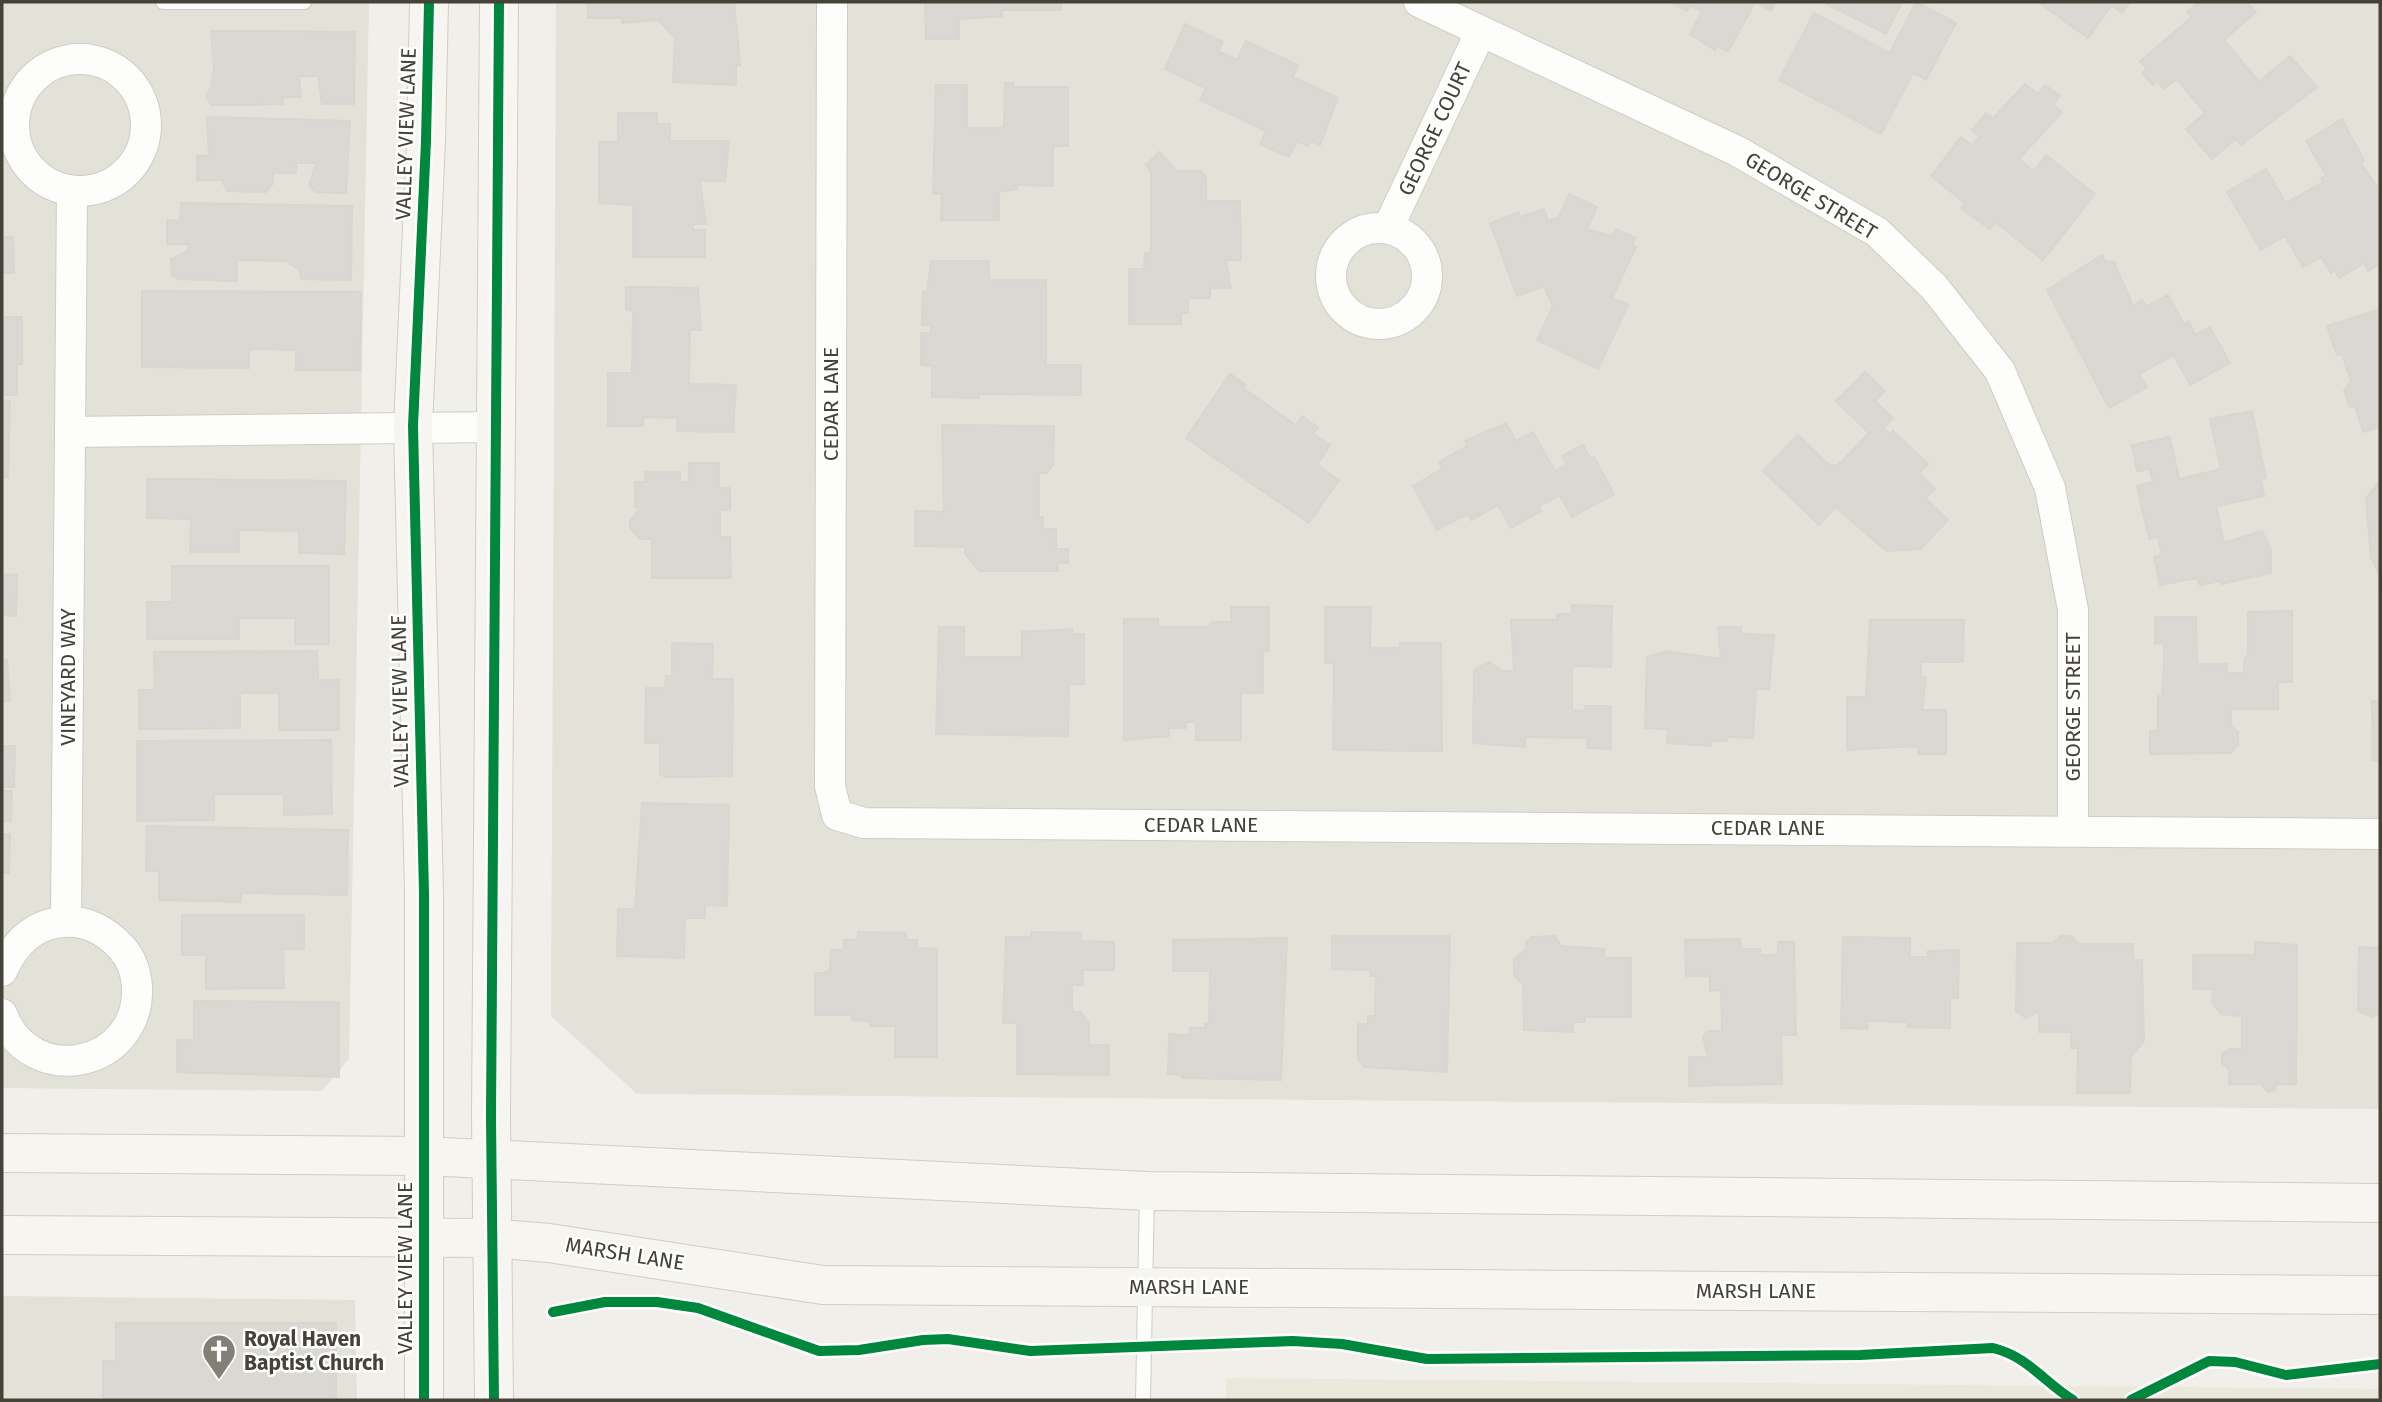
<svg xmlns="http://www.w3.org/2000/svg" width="2382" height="1402" viewBox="0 0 2382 1402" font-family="'Fira Sans',sans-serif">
	<rect width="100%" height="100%" fill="#f0efea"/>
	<path fill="#e3e2d8" d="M2,2H369L349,1059L322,1091L2,1088Z
		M556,2H2380V1109L637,1094L551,1016Z
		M2,1296L355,1300L357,1400H2Z"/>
	<path fill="#eae8da" d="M1226,1378L2380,1389V1400H1226Z"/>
	<path fill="#d9d8d2" stroke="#d8d6d0" stroke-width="2" d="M588,2H734L740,65H736V85L673,82L675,38L658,20L622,23V18H588Z
		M925,2H1061V10H1002V16L959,19V39H926Z
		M1670,2H1776L1771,11L1755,2L1728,52L1717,46L1715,50L1690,34L1702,11L1690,5L1687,11Z
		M1822,2H1902L1886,34Z
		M1916,2L1956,23L1926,80L1913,73L1881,134L1779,80L1814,13L1890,53Z
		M2038,2H2130L2122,13L2112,5L2088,38Z
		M2199,2H2247L2256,12L2224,40L2259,82L2290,56L2317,87L2241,145L2236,139L2212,159L2186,129L2205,113L2177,79L2164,89L2157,81L2153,85L2142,73L2147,69L2140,61L2192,17L2187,12Z
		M1185,24L1223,42L1218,51L1237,60L1246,41L1298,65L1293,77L1338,98L1320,145L1311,141L1308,146L1297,141L1289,157L1260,144L1266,131L1200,100L1206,88L1165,69Z
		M211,31L355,32L354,104H322L318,76H299L301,97H283V104L211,105L206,96L211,88L214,68Z
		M1005,83H1014V87H1068V146H1053V186L1017,185V189L999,192V220H941L942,194H933L936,85H967V128H1004Z
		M2025,84L2038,94L2045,85L2060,96L2053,105L2062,112L2019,159L2034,171L2046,155L2095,194L2043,260L1995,222L1990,229L1961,208L1965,203L1931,176L1961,137L1972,145L1980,136L1972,130L1986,113L1993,118Z
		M618,113H657V124H670V141H729L725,181H700L706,224H693V230H705V257H633V205L599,203V142H618Z
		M207,117L350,121L346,193L316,192L309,186L316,163H296V173H273L272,185L266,192L227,191L222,180H197V156H209Z
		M2342,119L2364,161L2361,163L2380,191V264L2368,271L2364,263L2339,278L2335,270L2331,273L2321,257L2303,267L2285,236L2261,250L2227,192L2266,169L2286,203L2323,182L2321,178L2326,175L2306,141Z
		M1159,152L1177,171H1200L1206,177V201H1240L1241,260H1226L1231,288H1210V298H1188V313H1181V324H1129V269H1144L1145,253H1151V171L1146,165Z
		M1569,194L1597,207L1587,229L1612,236L1616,229L1636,238L1632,245L1636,247L1612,298L1628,305L1598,369L1537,340L1553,306L1544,286L1517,296L1490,223L1519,212L1520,217L1544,209L1548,221L1559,217Z
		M181,203L352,206L351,280L301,279L299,270L286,261L237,260V281L177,279L172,275L171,259L188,251L189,244H167V220L180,221Z
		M2,237H13L14,273H2Z
		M2102,255L2105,261L2114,262L2133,306L2142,300L2146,307L2168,295L2184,324L2189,321L2195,335L2210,327L2230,363L2190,385L2174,355L2139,374L2147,387L2109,408L2047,290Z
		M931,261H989V280H1046V365H1081V395L979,394V398L932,397V366L921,365V333H931V325H922L923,292H927Z
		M626,287L698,288L701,330H690L689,384L736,385L733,432L677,431V418L644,417L643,426H608V373H632L633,311L626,310Z
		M142,291L361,292L360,370H296V350L249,349V368L142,367Z
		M2380,309V427L2363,432L2355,407L2349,406L2344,391L2351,381L2342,354L2337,355L2327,326Z
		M2,317H22V364H17V395H2Z
		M1865,372L1885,391L1875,401L1893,418L1883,428L1890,434L1893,431L1928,464L1919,473L1935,489L1925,498L1948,520L1920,549L1886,551L1836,507L1819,525L1763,471L1798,435L1828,464L1837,466L1869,433L1836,401Z
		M1230,374L1246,385L1243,388L1296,425L1302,416L1318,428L1313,434L1330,445L1317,465L1339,480L1309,523L1186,438Z
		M2,401H10L8,478H2Z
		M2252,411L2266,478L2261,479L2264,496L2216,506L2224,543L2262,531L2271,550V573L2221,584L2220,581L2200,585L2197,578L2160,585L2154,557L2162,555L2158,537L2149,539L2137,486L2153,482L2150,469L2137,471L2132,445L2170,437L2179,479L2221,469L2210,419Z
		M1506,423L1516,441L1533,432L1555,471L1567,464L1562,456L1583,445L1591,459L1594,457L1614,494L1572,517L1560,495L1539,506L1541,511L1511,528L1498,505L1471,520L1468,514L1437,530L1413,486L1442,469L1439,462L1467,446L1465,441Z
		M942,425L1054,426L1053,465L1047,473H1039V517H1043V529H1056V549H1068V563H1058V571H979L965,554V547L915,546V511L944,512Z
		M689,463H719V488H730V510H720V537H730L731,578H652V539H640L630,528V521L640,509L635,507V482H645V472H680V482H689Z
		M147,479L346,481L344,554L299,553V531L239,530V552H190L191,519L147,518Z
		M2380,480V595L2378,571L2371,558L2366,498Z
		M172,566H329V644H295V618H239V639H147V602H172Z
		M2,574L17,575L16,616L2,615Z
		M1572,605L1612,606L1611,667L1572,666V710L1585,711V706H1611V749L1587,748L1588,738L1525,737V747L1473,743L1474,670L1489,662L1502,671H1514L1511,620H1557V614H1572Z
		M1231,607H1269V651H1263V693H1241V740H1196V722H1186V728H1169V736L1124,740V619H1158V627H1207L1213,622H1231Z
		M1325,607H1371L1370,648H1400V643H1441L1442,751L1333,750L1334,663H1325Z
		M2292,611V682H2278V709H2231V726L2238,732V745L2230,753L2150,754V731H2158V696H2162L2164,664V643L2155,644V617H2196L2197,664H2227V673H2244V659L2248,654V612Z
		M1870,620H1964L1963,662H1921V677H1926L1922,710H1946V754H1918V746L1847,750V697H1866Z
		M939,627H964V657H1022V632L1072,629V634H1084V684H1069L1068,736L936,734Z
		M1718,627H1741V634L1774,635L1769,689H1756L1753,738L1727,737V741H1711V746L1667,743L1668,729L1645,728L1647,657L1666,651L1721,659Z
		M672,643L713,644L712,679H733L732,776L665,777L660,774V743H645L646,688H665L666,676H672Z
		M317,651L318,680H339V730H279V693H240V728L139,729V690H155L154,652Z
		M2,660H7L10,701H2Z
		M2372,701H2380V760H2373Z
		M331,740L332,814L284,815V794H214V820L137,821V741Z
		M2,746H15L14,787H2Z
		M2,791H12L11,821H2Z
		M642,803L729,805L727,906L705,905V918H685L684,958L617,956L618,909H635Z
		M147,826L348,830L347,895L241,893V902L159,900V871H146Z
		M2,834H10L9,873H2Z
		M182,915H304V949H283L284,988L206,989V955H182Z
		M858,932L906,933V940H917V948L937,949V1057H895V1026H870V1021L852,1020V1015H815V973H825L830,969L831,950H844V940H858Z
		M1031,932L1081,933V941L1114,942V970H1083V985H1072V1012H1081L1089,1024V1045H1109V1075L1017,1074V1023H1003L1006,937H1031Z
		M1332,936H1450L1447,1072L1364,1067L1358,1060V1024H1368V1016H1375L1376,976H1370V970L1332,969Z
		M1555,936L1561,946L1604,949V958H1631V1017H1585V1022H1573V1032L1524,1030L1523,984L1514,975V959L1526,949V942L1532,937Z
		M2060,936H2072L2078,944H2133V960H2142L2144,1041L2131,1057L2130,1093H2077L2078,1048H2071V1032H2039V1011L2026,1018L2016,1011L2017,943H2054Z
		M1843,937L1910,938V957H1928V951L1959,950L1958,998H1950V1028L1908,1027V1022L1868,1021L1867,1029L1841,1028Z
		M1287,938L1281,1080L1182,1078V1075L1168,1074L1169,1034L1190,1035V1028H1205V1024H1209L1210,971H1173V940Z
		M1740,939L1741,949H1760V955H1778V942H1794L1796,1035H1781L1782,1084L1689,1086V1057H1708L1703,1036L1708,1031H1722L1721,990L1710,991V976H1686L1685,940Z
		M2255,942L2297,945L2296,1084H2276L2275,1090L2268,1092L2261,1084H2229V1070L2222,1063V1054L2230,1049H2242V1016L2222,1014L2212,1003L2213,989H2193V955H2255Z
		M2359,947L2380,948V1013L2373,1017L2358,1011Z
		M194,1001L339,1002V1077L177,1072V1040H194Z
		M116,1323H336V1400H103V1361H116Z"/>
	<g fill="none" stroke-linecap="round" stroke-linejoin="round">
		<g stroke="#cecdc8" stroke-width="16">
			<path id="service" d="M163,2H304
				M1143,1400L1147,1192"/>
		</g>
		<g stroke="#cecdc8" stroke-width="32">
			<path id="minor" d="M832,2L830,786L837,815L864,823L2380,834
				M1419,2L1737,151L1877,232L1934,287L2000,371L2050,488L2073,610V830
				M14 125a66 66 0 1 1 132 0a66 66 0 1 1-132 0Z
				M1388,228L1481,31
				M1331 276a48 48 0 1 1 96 0a48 48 0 1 1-96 0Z
				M70,432L496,427
				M66,921L72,191
				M2,971C14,944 34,923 65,922C87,920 107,932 121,947C131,958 136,972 137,986C141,1068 30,1090 2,1014"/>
		</g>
		<g stroke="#cfcec3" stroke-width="40">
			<path id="secondary" d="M2,1153L424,1156L1147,1191L2380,1203
				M2,1235L491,1238L549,1243L823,1285L2380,1295
				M424,1400V893L413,426L426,141L429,2
				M494,1400L491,1116L499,2"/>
		</g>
		<use href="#service" stroke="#fdfdfc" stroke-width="14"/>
		<use href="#minor" stroke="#fdfdfc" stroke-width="30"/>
		<use href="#secondary" stroke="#f6f5ef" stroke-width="38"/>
		<g stroke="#fff" stroke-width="15">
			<path id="cycleway" d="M553,1312L605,1302H657L698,1308L819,1351L859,1350L923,1340L948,1339L1030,1351L1293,1341L1342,1344L1427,1359L1860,1355L1993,1348C2027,1356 2044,1382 2073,1400
				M424,1400V893L413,426L426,141L429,2
				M494,1400L491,1116L499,2
				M2131,1400L2209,1361L2235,1362L2286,1375L2380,1364"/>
		</g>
		<use href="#cycleway" stroke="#00873e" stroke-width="10"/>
	</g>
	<defs>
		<g id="church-pin" transform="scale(1.75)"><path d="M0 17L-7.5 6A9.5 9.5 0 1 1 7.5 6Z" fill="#817f76" stroke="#fff"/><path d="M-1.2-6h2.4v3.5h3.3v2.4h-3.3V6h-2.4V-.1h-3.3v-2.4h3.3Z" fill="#fff"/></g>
	</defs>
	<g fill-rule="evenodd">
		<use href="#church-pin" x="219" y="1351"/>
	</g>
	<g text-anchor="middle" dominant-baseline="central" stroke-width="5" stroke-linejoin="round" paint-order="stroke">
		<g font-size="21" fill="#454237" stroke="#fff">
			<text transform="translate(1435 129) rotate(-65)">GEORGE COURT</text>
			<text transform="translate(406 134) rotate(-88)">VALLEY VIEW LANE</text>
			<text transform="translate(1811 196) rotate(31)">GEORGE STREET</text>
			<text transform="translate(831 404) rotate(-90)">CEDAR LANE</text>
			<text transform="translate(68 677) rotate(-90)">VINEYARD WAY</text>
			<text transform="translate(400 701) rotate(-91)">VALLEY VIEW LANE</text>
			<text transform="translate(2073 707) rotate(-90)">GEORGE STREET</text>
			<text x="1201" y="825">CEDAR LANE</text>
			<text x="1768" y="828">CEDAR LANE</text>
			<text transform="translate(625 1254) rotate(9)">MARSH LANE</text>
			<text transform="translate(405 1268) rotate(-90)">VALLEY VIEW LANE</text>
			<text x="1189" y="1287">MARSH LANE</text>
			<text x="1756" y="1291">MARSH LANE</text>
		</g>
		<g font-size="21" font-weight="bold" fill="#454237" stroke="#fff" text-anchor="start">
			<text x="244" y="1339">Royal Haven<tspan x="244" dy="24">Baptist Church</tspan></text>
		</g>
	</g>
	<rect width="2382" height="1402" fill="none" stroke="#454237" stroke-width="7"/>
</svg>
